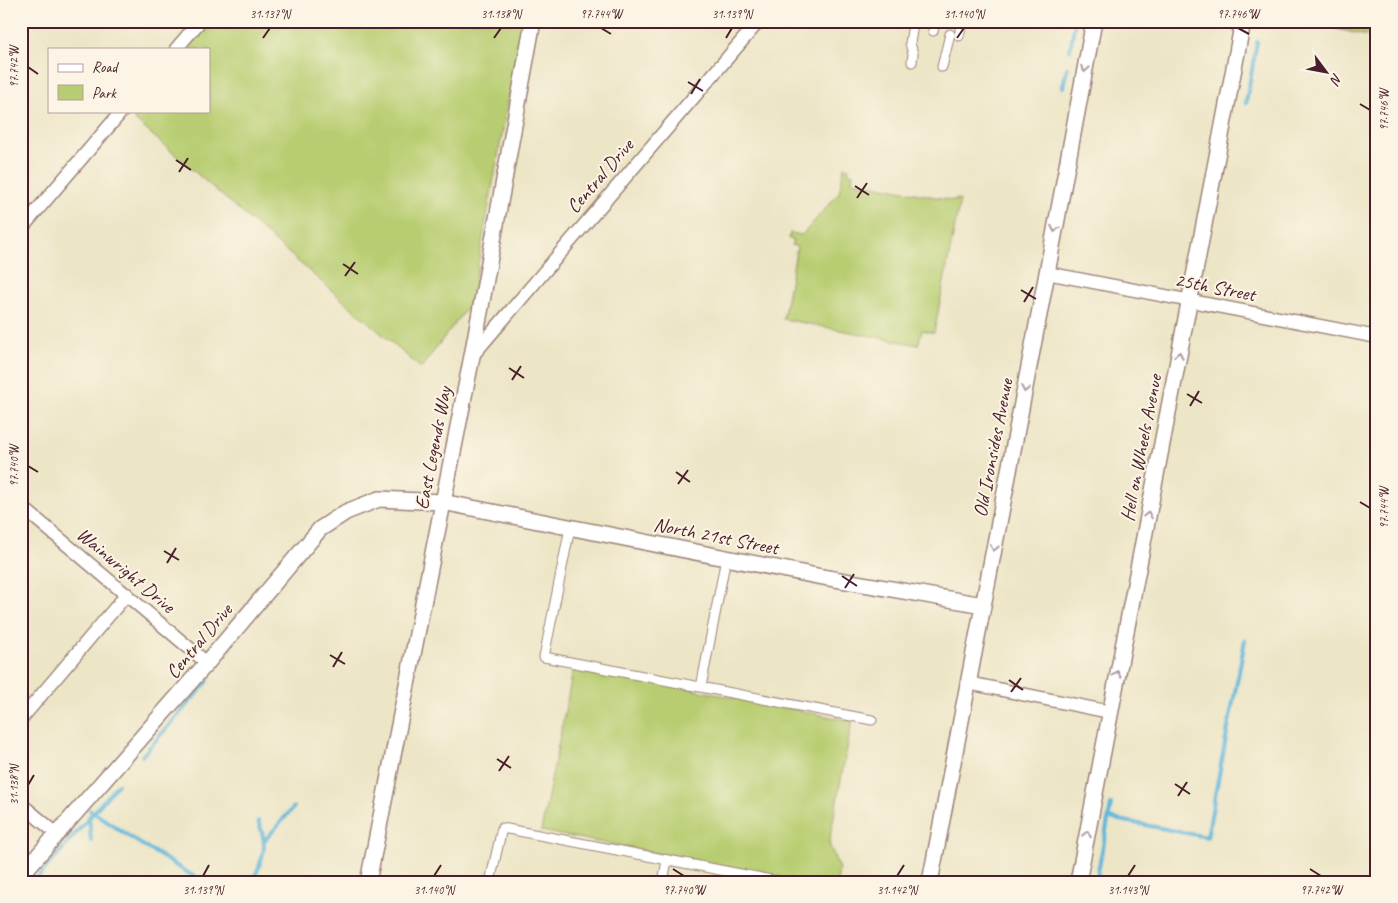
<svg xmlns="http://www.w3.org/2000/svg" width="1398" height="903" viewBox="0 0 1398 903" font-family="Caveat,sans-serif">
	<rect width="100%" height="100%" fill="#fcf5e5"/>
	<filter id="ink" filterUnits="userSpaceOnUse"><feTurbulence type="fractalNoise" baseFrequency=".02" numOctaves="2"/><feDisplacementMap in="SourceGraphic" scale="10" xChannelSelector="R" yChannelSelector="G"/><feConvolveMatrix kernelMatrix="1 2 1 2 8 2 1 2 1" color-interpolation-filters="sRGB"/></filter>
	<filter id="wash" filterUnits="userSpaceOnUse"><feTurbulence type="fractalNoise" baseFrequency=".0096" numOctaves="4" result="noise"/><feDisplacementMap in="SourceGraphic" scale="20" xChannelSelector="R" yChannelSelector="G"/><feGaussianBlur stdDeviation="1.12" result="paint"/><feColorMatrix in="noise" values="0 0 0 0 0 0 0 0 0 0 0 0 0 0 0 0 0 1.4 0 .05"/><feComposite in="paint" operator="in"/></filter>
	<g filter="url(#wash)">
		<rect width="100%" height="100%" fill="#ece5c6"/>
		<path fill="#b8cd71" stroke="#81764e" d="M208,21H523L471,302L421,368L135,120L132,111H209V49H184Z
			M1301,21H1377V38Z
			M844,167L849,168L848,172L853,174L852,181L956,201V199L960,200L934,333L922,330L918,345L783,319L797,247L792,245L793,240L789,239L790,233L802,235L839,193Z
			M574,666L852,721L829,843L839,869L837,882H805L541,831Z"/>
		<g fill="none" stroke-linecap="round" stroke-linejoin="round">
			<path stroke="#5db5da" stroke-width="4" d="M1260,22V21
				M1070,50L1075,21
				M1063,87L1067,68
				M1246,103L1257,42
				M142,756L208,681
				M90,810L136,841L203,882
				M89,816L91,841
				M1109,818L1207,837L1245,640
				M265,840L294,807
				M34,882L118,784
				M253,882C263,857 269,846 258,821
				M1096,882L1111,805"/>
		</g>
	</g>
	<g filter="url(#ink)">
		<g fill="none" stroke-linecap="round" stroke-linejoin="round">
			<g stroke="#9b8278" stroke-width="11">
				<path id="pedestrian" d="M933,31L935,21
					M959,36L962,21
					M912,62L913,54L910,43L913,24
					M942,67L950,34
					M570,528L544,657L872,720
					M701,687L726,558
					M490,882L502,828L782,882
					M663,882L667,860"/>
			</g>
			<g stroke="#9b8278" stroke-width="15">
				<path id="minor" d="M1227,21L1243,25
					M176,49L200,21
					M21,229L122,111
					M1047,273L1377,337
					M472,356L759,21
					M21,506L207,663
					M968,683L1110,712
					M21,719L127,594
					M21,804L57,834"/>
			</g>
			<g stroke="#9b8278" stroke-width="18">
				<path id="tertiary" d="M21,875L207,663L320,529L346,512L379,499L442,502L817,576L983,605
					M368,882L472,356L533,21
					M930,882L1047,273L1094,21
					M1078,882L1243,21"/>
			</g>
			<use href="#pedestrian" stroke="#fff" stroke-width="9"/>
			<use href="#minor" stroke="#fff" stroke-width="12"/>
			<use href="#tertiary" stroke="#fff" stroke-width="15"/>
		</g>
		<defs><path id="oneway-chevron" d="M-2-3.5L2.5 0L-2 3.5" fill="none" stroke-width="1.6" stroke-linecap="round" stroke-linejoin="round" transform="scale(1.25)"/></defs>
		<g stroke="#ae9aa0">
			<use href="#oneway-chevron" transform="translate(1085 69) rotate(100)"/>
			<use href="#oneway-chevron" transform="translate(1055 229) rotate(101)"/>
			<use href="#oneway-chevron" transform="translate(1179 355) rotate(-79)"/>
			<use href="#oneway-chevron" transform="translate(1025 389) rotate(101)"/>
			<use href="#oneway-chevron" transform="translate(1148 515) rotate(-79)"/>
			<use href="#oneway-chevron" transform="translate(994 548) rotate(101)"/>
			<use href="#oneway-chevron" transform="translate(1117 674) rotate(-79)"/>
			<use href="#oneway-chevron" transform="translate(1087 834) rotate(-79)"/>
		</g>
	</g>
	<path fill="none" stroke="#4a1f2b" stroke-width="2" d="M601,28L611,34M1238,28L1249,34M263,38L270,28M494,38L501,28M726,38L732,28M957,38L964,28M28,67L38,74M688,82L703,91M691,94L700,79M1360,104L1370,110M176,160L191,170M179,172L188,158M855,186L869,195M857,198L867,183M343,264L358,274M345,276L355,262M1021,290L1036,299M1024,302L1033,287M509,368L524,378M512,380L521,366M1187,394L1202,403M1190,406L1199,391M28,466L38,472M676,472L690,482M678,484L688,470M1360,502L1370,508M164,551L179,560M167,563L176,548M842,576L857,586M845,588L854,574M330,655L345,664M333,667L342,652M1009,680L1023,690M1011,692L1021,678M497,759L511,768M499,771L509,756M1175,784L1190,794M28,785L34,775M1178,796L1187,782M673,869L684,876M1310,869L1321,876M203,876L209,865M434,876L441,865M897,876L904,865M1128,876L1135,865"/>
	<g text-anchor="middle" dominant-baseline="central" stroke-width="4" stroke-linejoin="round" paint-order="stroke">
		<g font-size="20" fill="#4a1f2b" stroke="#fcf5e5">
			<text transform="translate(600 176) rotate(-49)">Central Drive</text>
			<text transform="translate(1215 287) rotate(11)">25th Street</text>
			<text transform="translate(433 448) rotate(-79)">East Legends Way</text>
			<text transform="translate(993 448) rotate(-79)">Old Ironsides Avenue</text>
			<text transform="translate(1141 448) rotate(-79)">Hell on Wheels Avenue</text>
			<text transform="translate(716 536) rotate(11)">North 21st Street</text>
			<text transform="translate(126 570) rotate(40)">Wainwright Drive</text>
			<text transform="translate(199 641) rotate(-50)">Central Drive</text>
		</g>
	</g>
	<rect width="1398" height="903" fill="none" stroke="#fcf5e5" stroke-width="55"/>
	<rect x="48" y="48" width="162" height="65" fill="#fcf5e5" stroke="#b59f9b"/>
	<rect x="58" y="64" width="25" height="8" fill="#ffffff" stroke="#b59f9b"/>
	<text x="92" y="72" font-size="15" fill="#4a1f2b">Road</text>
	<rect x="58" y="85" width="25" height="15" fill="#b8cd71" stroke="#b59f9b"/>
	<text x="92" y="98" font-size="15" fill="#4a1f2b">Park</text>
	<g transform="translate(1326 72) rotate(122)" stroke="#fcf5e5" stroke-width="4" paint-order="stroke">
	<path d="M0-4L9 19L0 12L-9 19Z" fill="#4a1f2b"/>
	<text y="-8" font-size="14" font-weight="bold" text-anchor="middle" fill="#4a1f2b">N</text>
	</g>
	<rect x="28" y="28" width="1342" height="848" fill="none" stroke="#4a1f2b" stroke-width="2"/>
	<g font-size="12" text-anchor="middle" fill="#4a1f2b">
		<text x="270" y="18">31.137°N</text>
		<text x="501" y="18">31.138°N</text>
		<text x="601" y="18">97.744°W</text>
		<text x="732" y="18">31.139°N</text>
		<text x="964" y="18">31.140°N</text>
		<text x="1238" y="18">97.746°W</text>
		<text transform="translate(14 67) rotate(-90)" y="4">97.742°W</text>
		<text transform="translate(1384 110) rotate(-90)" y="4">97.746°W</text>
		<text transform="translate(14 466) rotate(-90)" y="4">97.740°W</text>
		<text transform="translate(1384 508) rotate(-90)" y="4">97.744°W</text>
		<text transform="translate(14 785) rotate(-90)" y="4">31.138°N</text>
		<text x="203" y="894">31.139°N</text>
		<text x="434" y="894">31.140°N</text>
		<text x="684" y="894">97.740°W</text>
		<text x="897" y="894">31.142°N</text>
		<text x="1128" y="894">31.143°N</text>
		<text x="1321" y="894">97.742°W</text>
	</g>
</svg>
